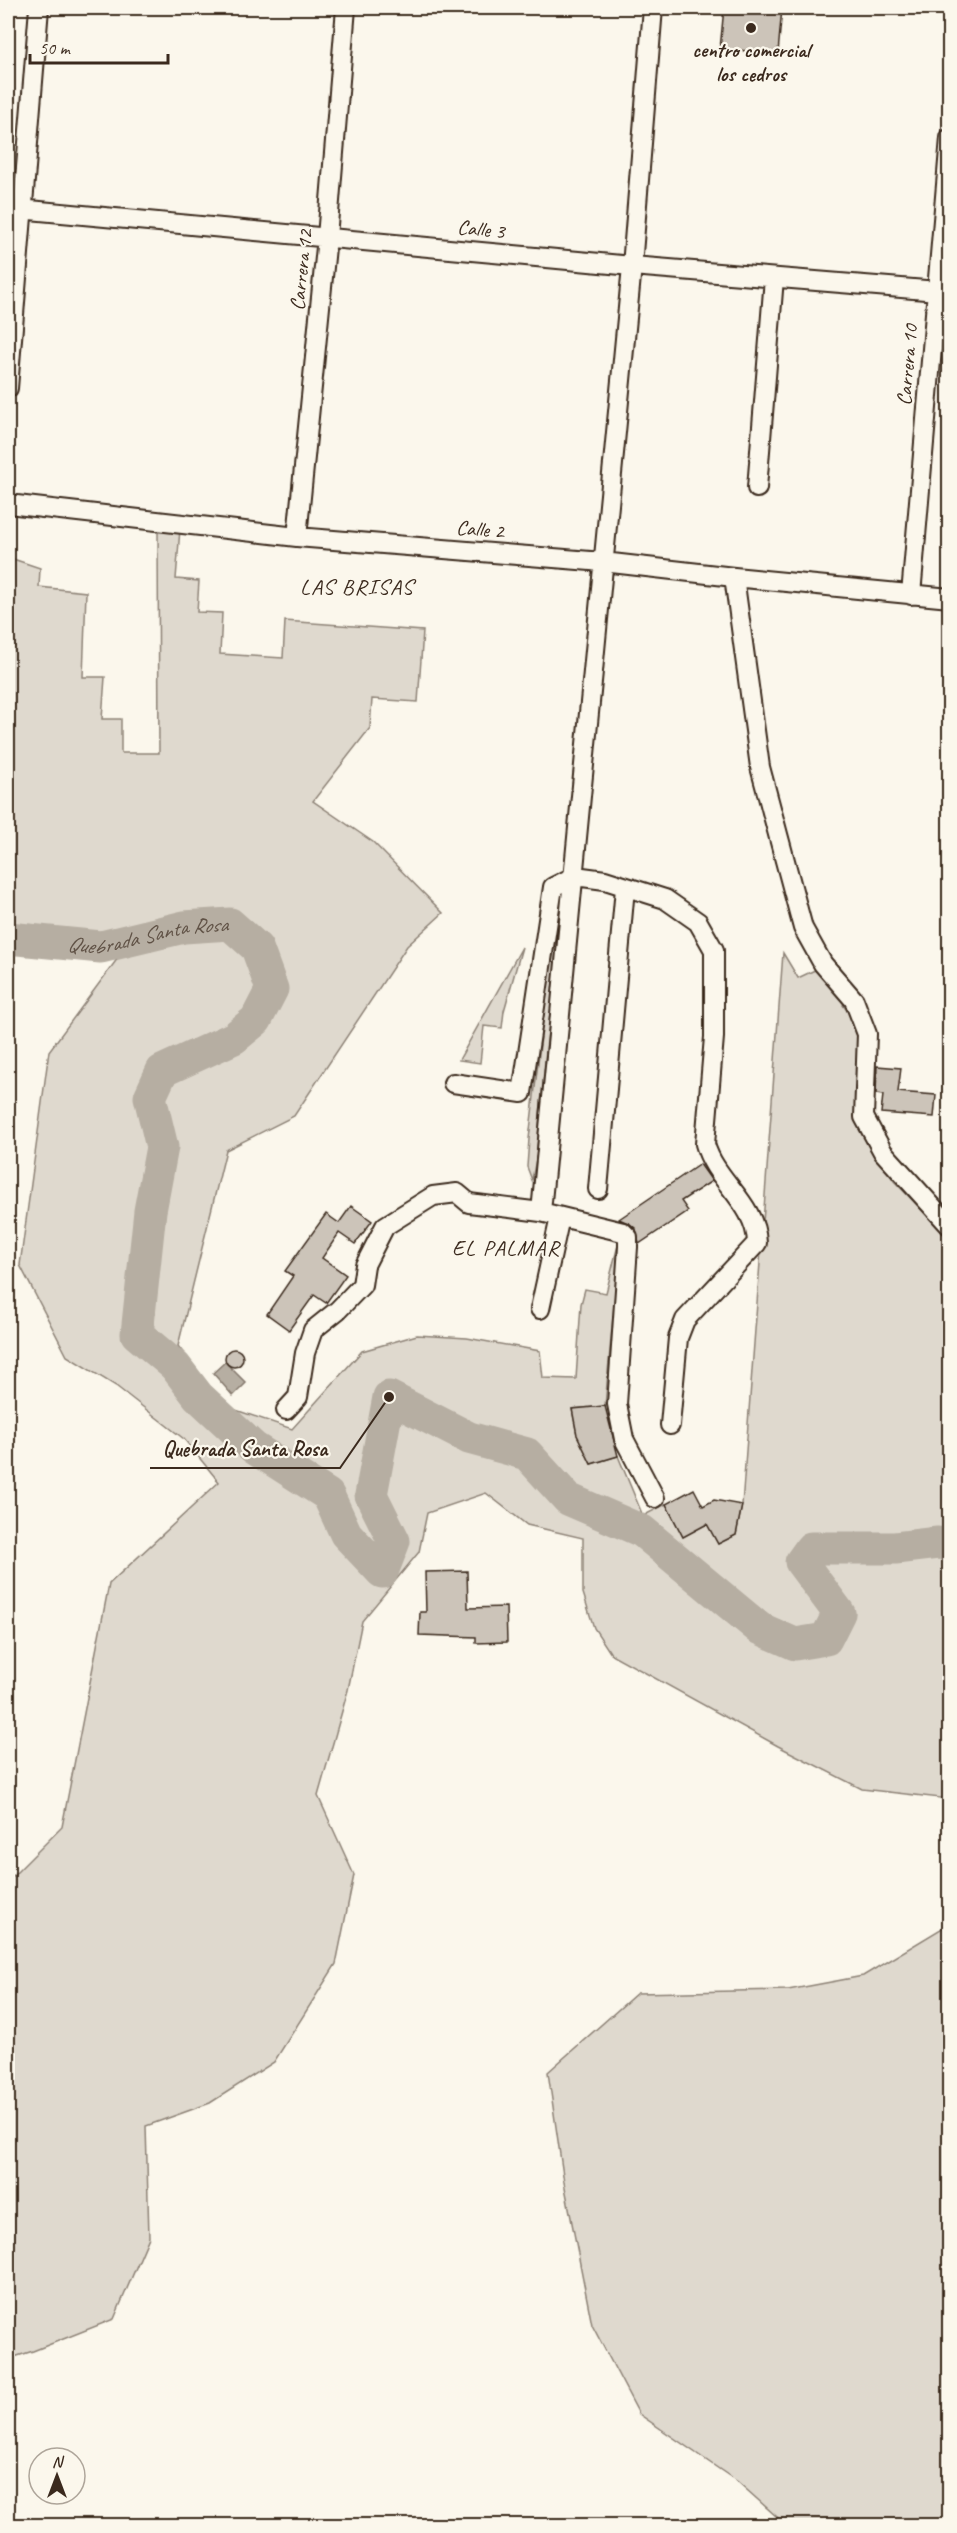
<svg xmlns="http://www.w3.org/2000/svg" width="957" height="2533" viewBox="0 0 957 2533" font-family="Caveat,sans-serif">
	<rect width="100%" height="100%" fill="#fbf7ec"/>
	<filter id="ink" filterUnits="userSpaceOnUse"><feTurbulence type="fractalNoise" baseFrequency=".0167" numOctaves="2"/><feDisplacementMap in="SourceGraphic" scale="12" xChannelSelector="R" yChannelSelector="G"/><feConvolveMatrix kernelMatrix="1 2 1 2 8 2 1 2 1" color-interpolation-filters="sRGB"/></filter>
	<g filter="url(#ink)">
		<path fill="#dfd9ce" stroke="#8d8276" stroke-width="1.5" d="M158,527L180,529L176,579L199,581L197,612L222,613L220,654L283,658L285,621L423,631L418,702L372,699L370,728L313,801L373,842L443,913L407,946L294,1116L226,1150L178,1346L224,1406L292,1429L362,1351L417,1335L467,1338L540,1351L543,1378L576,1379L581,1304L585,1289L606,1293L620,1237L605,1406L572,1409L577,1435L591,1464L618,1456L643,1516L666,1504L683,1537L707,1524L718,1544L736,1535L742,1505L783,953L798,978L817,969L847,1001L843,1005L862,1031L874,1149L894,1181L949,1238V1799L862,1789L778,1746L611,1654L594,1628L583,1593V1538L527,1525L486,1493L427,1513L419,1552L362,1621L348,1690L318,1796L354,1875L336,1964L274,2062L210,2103L146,2126L149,2237L114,2319L33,2351L8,2359V1881L62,1827L109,1584L219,1482L184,1439L116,1386L67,1356L20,1265L49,1051L118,958C82,951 44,952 8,955V562L10,558L40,568L39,587L86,592L83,677H105L102,719H121V753H159Z
			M566,879L546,1049L536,1159L532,1180L527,1167L529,1139L559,884Z
			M522,947L504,1011L502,1028L484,1026L480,1063L459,1060Z
			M949,1924V2525H786L738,2482L639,2414L592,2325L564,2182L548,2072L637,1993L788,1990L863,1976Z"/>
		<path fill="#b6aea2" stroke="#85796d" stroke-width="1.5" d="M225,1362L246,1383L233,1396L213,1373Z"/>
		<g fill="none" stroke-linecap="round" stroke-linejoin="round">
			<path stroke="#b6aea2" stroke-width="33" id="s1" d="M8,938L101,947L184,927L230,924L257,948L272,989L256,1020L234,1038L162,1071L150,1097L162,1147L150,1211L137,1334L175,1366L198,1396L254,1448L328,1495L346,1534L382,1572L394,1541L371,1495L389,1397L469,1438L527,1454L568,1499L642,1531L759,1628L795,1644L826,1639L839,1613L801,1562L811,1548H895L938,1543L950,1545"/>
		</g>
		<path fill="#ccc4b9" stroke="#3b2a1e" stroke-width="1.5" d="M724,8H782L778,53L720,49Z
			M877,1066L901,1068L898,1092L936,1095L934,1117L881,1113L883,1095L876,1094Z
			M700,1164L712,1181L681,1201L688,1211L639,1244L636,1229L630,1224L619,1219Z
			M351,1206L372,1221L355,1244L339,1233L322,1258L346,1275L326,1303L314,1295L289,1330L267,1314L293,1276L285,1271L326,1214L339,1223Z
			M225 1358a9 9 0 1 1 18 0a9 9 0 1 1-18 0Z
			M605,1406L618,1456L591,1464L577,1435L572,1409Z
			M694,1489L703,1506L714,1500L742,1505L736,1535L718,1544L707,1524L683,1537L666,1504Z
			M467,1571L468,1608L506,1607L507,1642L476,1643V1637L419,1635L420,1612H426L425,1572Z"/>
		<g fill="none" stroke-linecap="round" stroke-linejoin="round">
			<g stroke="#3b2a1e" stroke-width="22">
				<path id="minor" d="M8,208L632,266L950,292
					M8,388L39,8
					M757,488L774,278
					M8,504L297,537L603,562L734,577L950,598
					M297,537L327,237L346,8
					M734,577L760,767L803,928L823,964L854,1000L867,1034L864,1117L883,1152L950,1226
					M911,595L950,138
					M453,1083L522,1093L553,887L575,876L605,880L665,899L698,922L714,950V1037L705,1144C715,1181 756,1203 757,1243L685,1320L678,1338L670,1425
					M598,1189L625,888
					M541,1212L632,266L653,8
					M540,1309L560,1217
					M286,1410L298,1397L305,1353L313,1330L338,1310L362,1285L365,1265L385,1226L433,1196L457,1193L469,1203L541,1212L623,1232L628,1237V1247L617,1404L624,1439L655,1498"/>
			</g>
			<use href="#minor" stroke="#fbf7ec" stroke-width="18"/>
		</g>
	</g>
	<circle fill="#3b2a1e" stroke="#fbf7ec" stroke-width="2" cx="751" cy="28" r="6"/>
	<g text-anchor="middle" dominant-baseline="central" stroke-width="4.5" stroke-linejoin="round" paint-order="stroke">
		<g font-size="21" font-weight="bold" fill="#3b2a1e" stroke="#fbf7ec">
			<text x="751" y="50">centro comercial<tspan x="751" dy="24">los cedros</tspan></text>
		</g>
		<g font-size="21" fill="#3b2a1e" stroke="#fbf7ec">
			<text transform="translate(481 229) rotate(6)">Calle 3</text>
			<text transform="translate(301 270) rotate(-84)">Carrera 12</text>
			<text transform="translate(907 365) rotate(-85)">Carrera 10</text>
			<text transform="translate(480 529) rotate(5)">Calle 2</text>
		</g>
		<g font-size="22" letter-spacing="1.5" fill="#3b2a1e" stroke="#fbf7ec">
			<text x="357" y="587">LAS BRISAS</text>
			<text x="506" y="1248">EL PALMAR</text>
		</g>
		<g font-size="22" font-style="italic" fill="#605246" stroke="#fbf7ec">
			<text stroke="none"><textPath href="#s1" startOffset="141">Quebrada Santa Rosa</textPath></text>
		</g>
	</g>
	<path fill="none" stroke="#3b2a1e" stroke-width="2" d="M389 1397L340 1468H150"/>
	<circle fill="#3b2a1e" stroke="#fbf7ec" stroke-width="2" cx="389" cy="1397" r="6"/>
	<g font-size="22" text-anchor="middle" font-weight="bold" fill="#3b2a1e" stroke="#fbf7ec" stroke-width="4.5" stroke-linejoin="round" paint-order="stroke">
		<text x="245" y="1456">Quebrada Santa Rosa</text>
	</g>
	<rect width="957" height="2533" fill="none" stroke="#fbf7ec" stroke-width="30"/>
	<rect x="15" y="15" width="927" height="2503" fill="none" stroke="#3b2a1e" stroke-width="2" filter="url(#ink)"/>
	<g transform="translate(57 2476)"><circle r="28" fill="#fbf7ec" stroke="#aea59a" stroke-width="1.5"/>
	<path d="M0-4.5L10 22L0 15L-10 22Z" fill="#3b2a1e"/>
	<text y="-9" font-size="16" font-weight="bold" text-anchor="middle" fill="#3b2a1e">N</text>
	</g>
	<path d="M30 54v9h138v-9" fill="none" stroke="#3b2a1e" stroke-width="3"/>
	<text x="39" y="54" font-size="18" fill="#3b2a1e" stroke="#fbf7ec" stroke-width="4.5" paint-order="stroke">50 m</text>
</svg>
